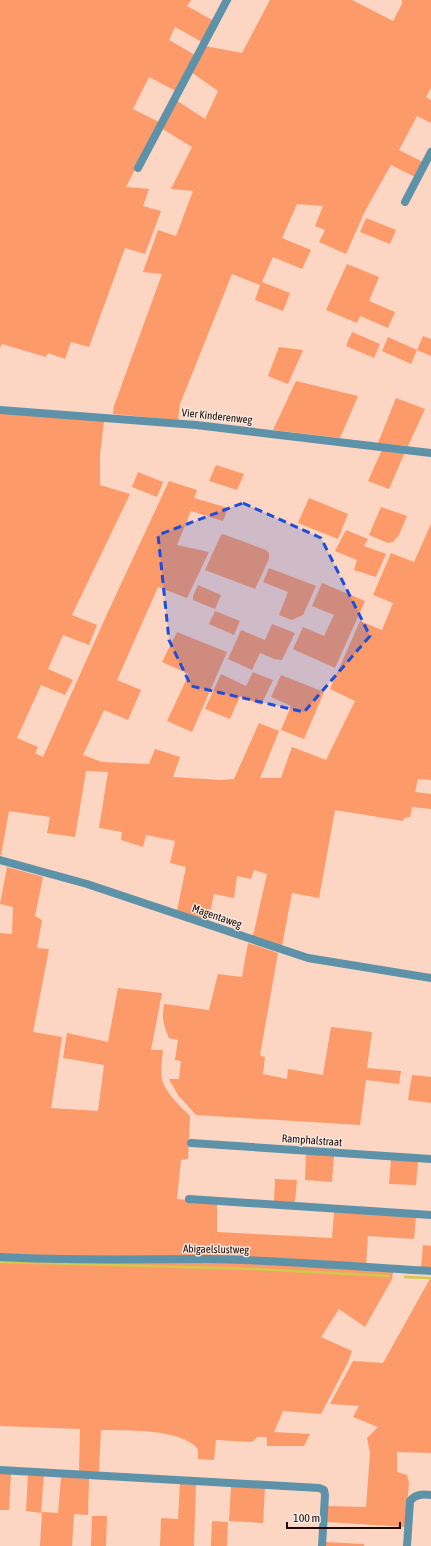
<svg xmlns="http://www.w3.org/2000/svg" width="431" height="1546" viewBox="0 0 431 1546" font-family="'Asap Condensed',sans-serif">
	<rect width="100%" height="100%" fill="#fcd5c3"/>
	<path fill="#fd9a69" d="M0,0H191L187,6L214,21L202,42L175,27L169,40L195,55L176,91L149,77L133,109L159,122L126,187L149,189L143,206L161,211L145,254L125,248L89,347L71,342L65,359L48,353L46,357L2,344L0,348Z
		M270,0H352L393,21L402,4V0H431V88L426,97L431,100V123L417,116L399,150L423,162L415,177L391,165L365,211L346,254L319,242L325,230L315,226L323,206L297,204L282,238L311,250L302,269L273,257L262,282L290,293L283,311L255,300L260,285L232,274L180,404L178,420L113,414L114,406L162,274L143,272L158,230L176,236L193,191L171,189L192,147L161,128L176,100L205,119L218,91L191,72L205,46L242,53Z
		M366,218L396,230L390,244L360,232Z
		M347,264L379,277L369,301L395,312L388,328L360,316L357,323L326,310Z
		M352,332L380,344L374,358L346,346Z
		M423,336L431,339V356L417,350L411,364L382,351L388,337L417,350Z
		M279,347L303,350L288,384L268,376Z
		M296,381L358,396L340,438L273,430Z
		M396,398L425,409L408,446L378,443Z
		M0,413L104,421L100,455V485L130,494L72,615L97,625L89,645L63,635L48,669L73,680L65,695L41,685L17,738L38,747L35,753L43,757L107,614L169,481L197,490L194,498L228,508L223,521L191,511L177,545L209,552L187,598L158,587L117,680L141,690L128,720L104,710L83,755L102,762L149,764L155,749L180,757L173,777L220,780L234,779L259,723L279,731L260,778H281L292,747L326,760L355,701L330,689L360,621L382,630L393,603L373,595L391,553L414,562L431,524V780L418,779L415,792L431,794V809L412,807L410,817L404,818L403,821L335,810L319,898L292,893L282,946L253,936L267,874L254,870L251,879L237,876L234,898L214,894L208,921L177,911L186,867L170,863L175,841L146,835L143,847L121,840L122,832L99,828L108,772L86,771L75,837L47,833L50,817L9,811L1,855H0Z
		M383,450L405,452L389,489L368,481L381,452Z
		M216,465L244,474L237,490L209,481Z
		M138,472L163,482L157,497L132,487Z
		M309,498L348,514L338,539L298,523Z
		M381,507L407,516L399,535L393,542L388,543L369,535Z
		M346,530L368,539L364,546L386,554L376,577L354,570L357,560L335,551Z
		M223,534L266,550L269,553V559L255,589L205,570L221,535Z
		M269,568L316,586L303,615L292,620L279,615L288,592L263,582Z
		M322,583L365,601L335,668L293,649L303,627L324,636L334,615L312,606Z
		M198,585L221,595L215,609L193,600V596Z
		M215,611L240,621L234,635L209,624Z
		M272,624L295,633L282,660L274,659L260,653L252,670L228,659L241,630L265,640Z
		M177,632L227,652L192,732L167,721L189,674L162,662Z
		M253,672L273,680L261,705L240,696L230,719L205,709L221,674L246,686Z
		M281,675L324,692L304,739L281,730L291,706L271,697Z
		M7,867L43,877L35,916L42,920L37,948L49,949L33,1032L62,1037L51,1108L98,1111L104,1065L63,1058L67,1033L108,1042L118,988L162,993L151,1050H163C162,1061 159,1075 164,1085C169,1096 181,1107 190,1116L188,1159L181,1160L177,1199L217,1203V1232L332,1238L334,1212L416,1216L414,1239L368,1236L366,1265L0,1255V933L12,934L13,907L0,904Z
		M248,943L278,953L260,1055L265,1057L263,1074L287,1079L288,1069L323,1075L331,1027L372,1032L367,1068L401,1071L399,1084L366,1080L360,1125L196,1115L178,1095L169,1079H179L181,1061L175,1060L178,1040L169,1038C163,1024 162,1019 164,1004L209,1010L218,974L242,977Z
		M412,1075L431,1077V1103L408,1100Z
		M306,1154L334,1156L332,1182L305,1180Z
		M391,1159L418,1161L416,1185L389,1184Z
		M275,1179L297,1180L295,1203L274,1202Z
		M423,1245L431,1246V1269L421,1268Z
		M0,1259L208,1262L302,1266L393,1272L392,1279L365,1327L339,1309L321,1337L352,1351L348,1362L321,1414L283,1411L274,1432L310,1434L304,1446H267V1437H257L252,1442L216,1440L214,1460L198,1459V1449C180,1428 127,1431 101,1430L99,1472L79,1471L80,1429L0,1426Z
		M431,1277V1453L397,1452V1472L407,1475L409,1483L405,1527L327,1522L328,1506L366,1507L370,1453L367,1438L378,1427L353,1417L359,1406L330,1404L353,1361L383,1363Z
		M0,1472L11,1473L9,1510H0Z
		M28,1474H44L41,1513L26,1511Z
		M61,1477L89,1479L88,1515L74,1514L72,1546H40L42,1512L58,1513Z
		M180,1482L196,1483L194,1546H160L161,1518L178,1519Z
		M231,1486L265,1488L263,1523L229,1521Z
		M92,1516H107L106,1546H91Z
		M212,1521L228,1522L227,1546H211Z
		M325,1542L364,1544V1546H325Z"/>
	<g fill="none" stroke-linecap="round" stroke-linejoin="round">
		<path stroke="#d1ca4c" stroke-width="2.5" d="M0,1262L255,1269L389,1276
			M405,1277L431,1278"/>
		<path stroke="#5d92a8" stroke-width="8" d="M138,168L227,0
			M405,202L431,152
			M0,410L196,425L431,453
			M0,860L87,884L308,958L431,978
			M191,1143L431,1159
			M189,1199L431,1215
			M0,1257C69,1261 138,1259 207,1259C281,1260 356,1267 431,1271
			M0,1470L319,1488L324,1490L325,1495L322,1546
			M407,1546L410,1501C416,1494 422,1494 431,1495"/>
	</g>
	<path fill="#1d4ed8" fill-opacity="0.2" stroke="#1d4ed8" stroke-width="3" stroke-dasharray="8 5" stroke-linejoin="round" d="M243,503L321,538L370,636L304,712L191,686L169,640L158,535Z"/>
	<g text-anchor="middle" dominant-baseline="central" stroke-width="3" stroke-linejoin="round" paint-order="stroke">
		<g font-size="11" fill="#200b02" stroke="#f6e9e2">
			<text transform="translate(217 416) rotate(6)">Vier Kinderenweg</text>
			<text transform="translate(217 916) rotate(19)">Magentaweg</text>
			<text transform="translate(312 1140) rotate(4)">Ramphalstraat</text>
			<text transform="translate(216 1249) rotate(1)">Abigaelslustweg</text>
		</g>
	</g>
	<path d="M287 1522v6h113v-6" fill="none" stroke="#200b02" stroke-width="2"/>
	<text x="293" y="1522" font-size="12" fill="#200b02" stroke="#f6e9e2" stroke-width="3" paint-order="stroke">100 m</text>
</svg>
